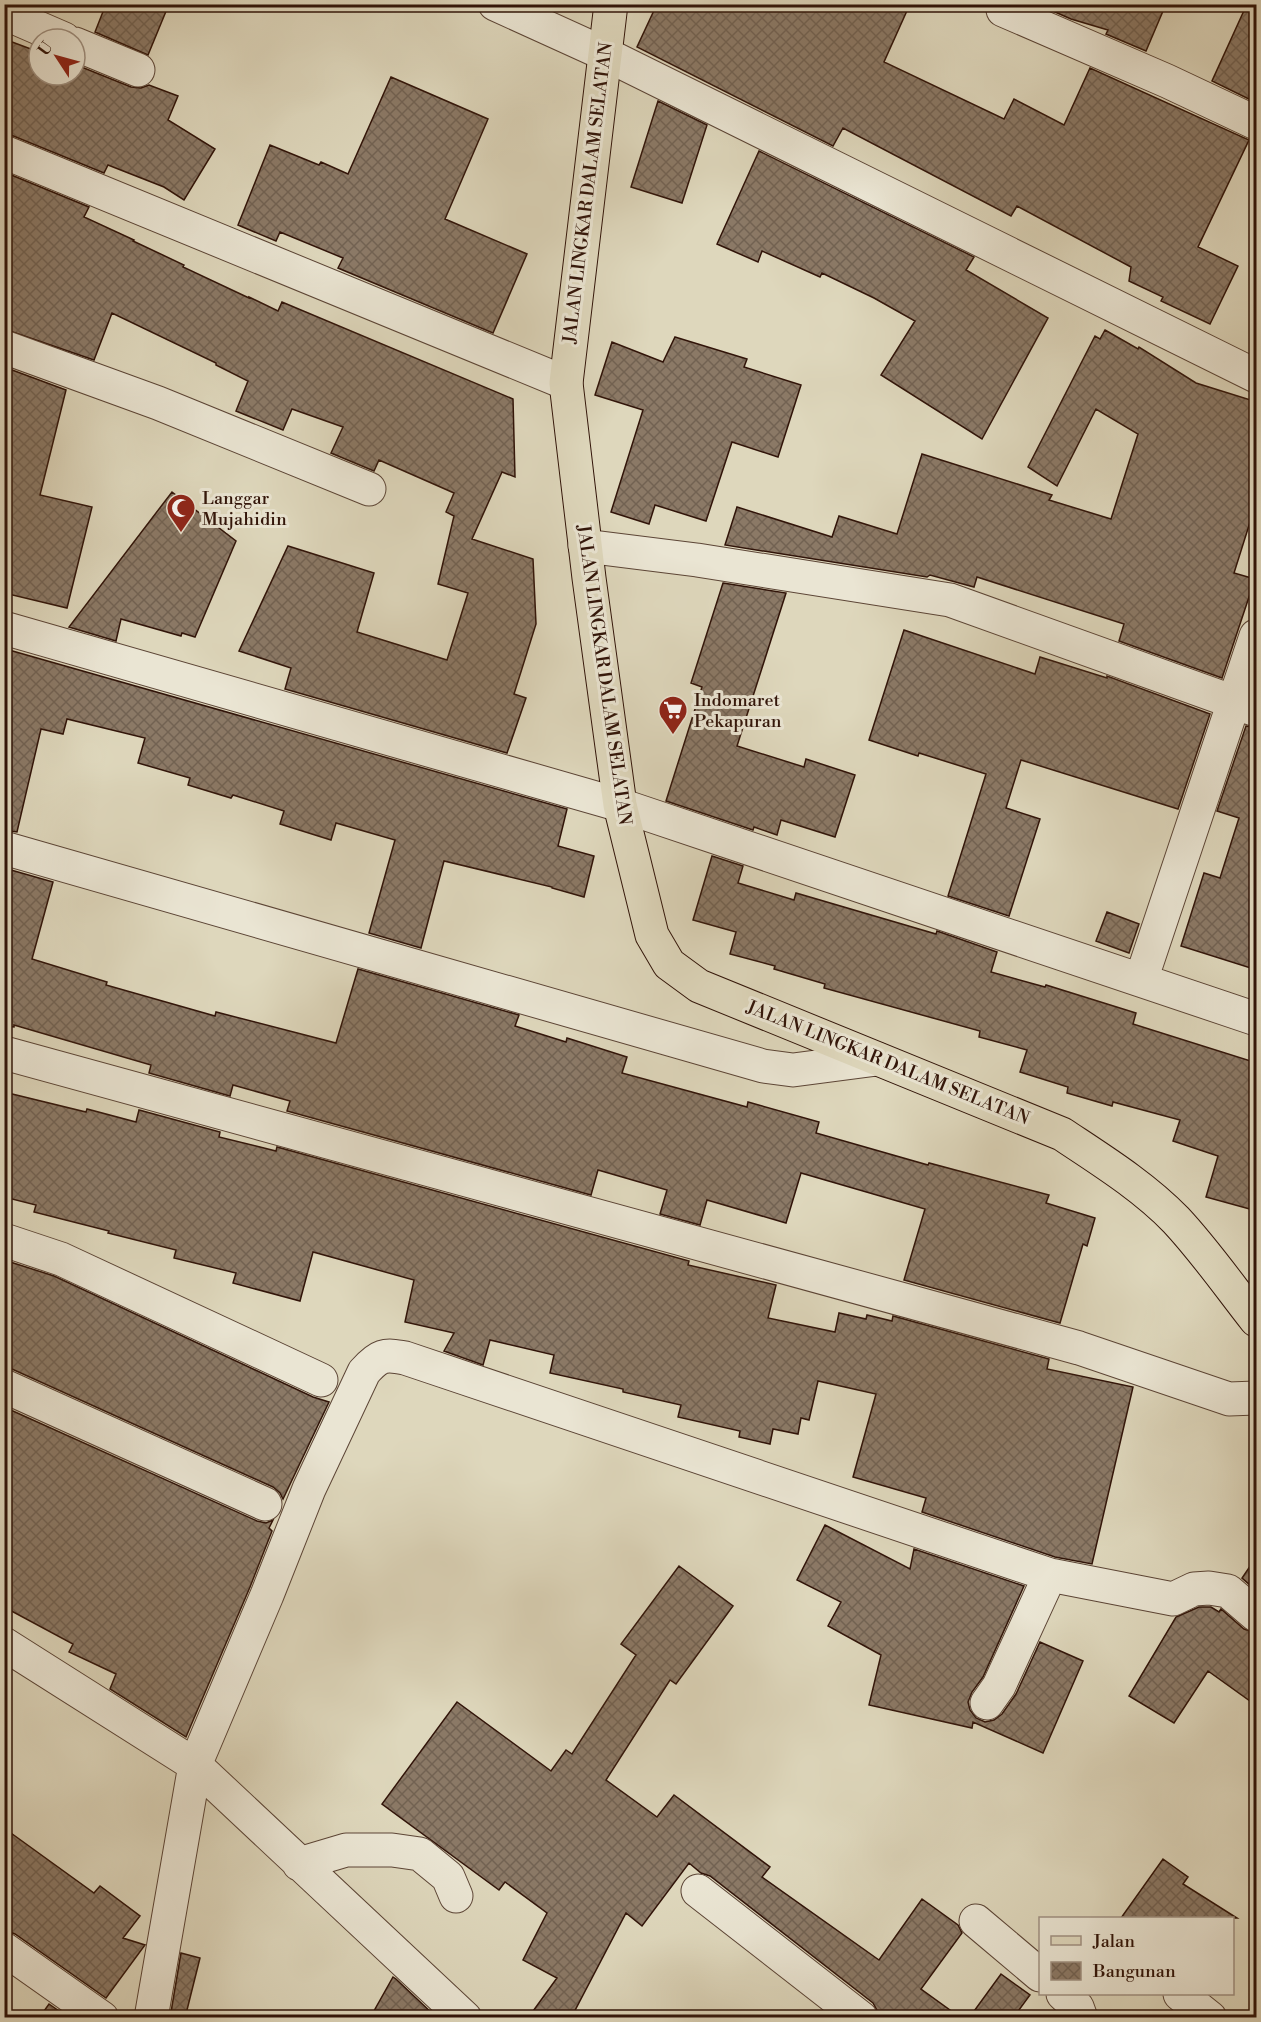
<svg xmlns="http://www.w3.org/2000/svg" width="1261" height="2022" viewBox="0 0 1261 2022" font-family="'Libre Bodoni',serif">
	<defs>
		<pattern id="building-cross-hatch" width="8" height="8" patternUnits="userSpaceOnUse" patternTransform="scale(1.5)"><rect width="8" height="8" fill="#8b7966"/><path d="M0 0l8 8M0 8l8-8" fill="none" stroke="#726252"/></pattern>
	</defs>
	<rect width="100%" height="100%" fill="#ded7bc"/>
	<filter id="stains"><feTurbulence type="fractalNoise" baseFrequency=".00333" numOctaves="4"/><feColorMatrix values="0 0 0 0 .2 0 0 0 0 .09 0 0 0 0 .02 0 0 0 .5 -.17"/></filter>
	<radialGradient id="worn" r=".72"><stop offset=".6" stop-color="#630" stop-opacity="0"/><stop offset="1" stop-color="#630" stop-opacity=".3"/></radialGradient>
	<path fill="url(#building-cross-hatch)" stroke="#311409" stroke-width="1.5" d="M106,4H169L148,55L95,32Z
		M657,4H910L884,62L1004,119L1014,99L1064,125L1090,68L1249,140L1198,247L1238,266L1210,324L1161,301L1163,297L1129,281L1131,267L1017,206L1011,216L843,128L833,146L637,47Z
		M1047,4H1166L1146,51L1106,34L1108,30L1071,19L1046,8Z
		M1247,4H1257V103L1212,81Z
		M4,39L39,52V75H75V66H79L131,87L141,88L149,85L178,96L168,120L215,149L184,200L164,187L108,165L104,173L11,135L4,134Z
		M391,77L488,119L445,219L527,254L493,333L338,268L343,258L280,232L276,241L238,225L270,145L319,165L321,162L348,174Z
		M658,101L707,125L682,203L631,187Z
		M759,151L974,257L966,270L1048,318L982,439L881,375L915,321L874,298L822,273L820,277L762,251L758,262L717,244Z
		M4,172L89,207L84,217L134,240L133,241L184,265L183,267L249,298V297L278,311L282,302L513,399L515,477L502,472L472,539L533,559L536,624L514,694L526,698L507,753L285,689L291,668L239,651L288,546L374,573L357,632L447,660L468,593L438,584L454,516L446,512L454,493L379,460L374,471L331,453L343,427L292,409L283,430L236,411L248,381L216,365V363L112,313L94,360L4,329Z
		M1105,330L1138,349L1139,347L1196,383L1257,402V500L1234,573L1255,579L1222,678L1119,641L1124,624L977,577L974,587L930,575L927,577L725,545L737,507L832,537L839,516L897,534L922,454L1052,495L1049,500L1111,519L1138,434L1096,409L1057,486L1028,467L1095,336L1100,339Z
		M675,337L747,359L744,367L801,385L778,457L732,442L706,521L655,505L649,524L611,512L643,410L595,395L612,342L663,362Z
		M4,367L66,390L40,495L92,507L67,608L4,593Z
		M172,492L236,541L195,637L182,633L181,636L121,619L116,641L69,627Z
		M723,583L786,593L737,746L804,767L806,759L855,775L835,837L781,820L777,835L754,827L753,830L666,801L702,687L691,683Z
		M904,630L1035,674L1040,657L1107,678V676L1210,714L1178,809L1021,760L1006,808L1040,819L1009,916L948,896L986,774L919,753L918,756L869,740Z
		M9,650L567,809L558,846L594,856L584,897L552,888V887L444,861L421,948L369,933L395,840L336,823L331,840L280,824L284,811L233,795L231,798L188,785L190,778L138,763L145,738L67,719L63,734L41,729L17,832L4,830V665Z
		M1246,726L1257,728V970L1181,946L1204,873L1220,878L1239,818L1217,811Z
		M712,856L743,866L738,883L794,900L796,893L936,934L937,931L997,952L991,972L1045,987L1046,985L1136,1013L1133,1024L1257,1063V1211L1206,1197L1218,1156L1173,1141L1180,1120L1113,1102L1112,1106L1067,1093L1068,1087L1020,1072L1027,1050L979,1037L980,1031L824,988L825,984L774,969L775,966L730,954L736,932L693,920Z
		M4,868L53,882L32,959L107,982L106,985L215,1016L216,1012L336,1043L358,969L519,1015L515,1026L566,1042L567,1038L627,1057L622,1073L747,1107L748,1102L819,1122L816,1133L928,1165L929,1163L1049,1195L1046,1203L1095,1218L1087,1246L1083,1244L1060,1323L904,1280L925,1209L801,1173L786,1223L707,1200L700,1225L660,1214L667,1190L598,1170L591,1195L287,1111L290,1101L233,1085L230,1096L149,1073L151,1065L14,1025V1027L4,1026Z
		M1107,912L1139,924L1129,953L1096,941Z
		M4,1092L86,1112L87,1109L136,1122L139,1110L220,1132L219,1137L276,1151L277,1147L689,1261L688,1265L776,1285L768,1318L835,1332L839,1313L866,1319L867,1315L892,1321L893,1316L1049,1359L1047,1369L1133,1387L1092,1564L1055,1557L922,1512L926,1498L853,1477L876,1394L818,1381L809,1420L801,1418L798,1434L773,1429L770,1444L739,1437L740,1431L678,1417L681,1405L623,1392V1389L550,1373L554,1355L490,1340L483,1365L444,1351L454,1333L405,1322L414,1280L313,1252L300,1301L233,1283L236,1273L174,1258L176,1250L108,1233L109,1231L34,1212L36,1205L4,1197Z
		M4,1260L54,1276L313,1397L329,1402L283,1499L280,1493L273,1487L12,1369L4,1368Z
		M4,1407L257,1521L266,1523L273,1520L269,1528L272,1531L250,1587L186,1737L110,1689L116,1674L69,1652L73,1644L4,1607Z
		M825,1525L910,1569L914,1549L1024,1586L983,1677L972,1692L968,1702L970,1710L976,1718L985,1722L994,1720L1002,1714L1016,1694L1040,1642L1083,1661L1043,1753L973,1722L972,1728L869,1705L881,1655L828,1626L841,1602L797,1580Z
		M1257,1556V1591L1242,1578Z
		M679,1566L733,1606L676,1684L670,1680L606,1780L657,1817L674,1795L770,1867L762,1877L879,1960L922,1899L958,1925L962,1933L921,1989L961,2018H884L879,2014L873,2003L710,1876L701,1873L689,1863L642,1926L626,1913L571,2018H528L557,1978L523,1960L547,1913L505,1882L499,1890L382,1804L457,1702L551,1771L566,1750L572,1754L636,1655L621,1644Z
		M1199,1607H1211L1219,1612L1221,1609L1244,1629L1257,1633V1706L1208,1671L1174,1723L1129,1696L1176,1617Z
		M4,1828L94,1893L100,1886L140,1916L123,1938L145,1945L106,1998L15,1934L4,1930Z
		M1163,1859L1188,1877L1183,1884L1237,1918H1121Z
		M181,1953L200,1958L185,2018H170Z
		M1001,1974L1030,1995L1013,2018H969Z
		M393,1977L396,1979L437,2018H370Z
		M49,2004L69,2018H39Z"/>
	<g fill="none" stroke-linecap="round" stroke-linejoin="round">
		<g stroke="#5c4536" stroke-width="35">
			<path id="minor" d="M495,4L605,54L1256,376
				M1003,10L1167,81L1256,123
				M4,13L64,39
				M75,44L138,70
				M4,152L566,383
				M4,347L158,403L369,489
				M585,546L697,560L950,600L1256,710
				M4,628L620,805L1256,1019
				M4,848L763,1066L793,1070L877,1059
				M1141,980L1256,636
				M4,1053L1079,1348L1229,1399L1256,1398
				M4,1240L61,1259L321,1380
				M4,1386L265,1504
				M4,1644L195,1765L465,2018
				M987,1703L999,1686L1050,1575
				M299,1864L346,1850H392L420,1854L448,1877L456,1896
				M698,1891L861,2018
				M976,1921L1040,1975
				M4,1949L102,2018
				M1063,1994L1077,2007L1081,2018
				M1180,1994L1210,2018
				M151,2018L195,1765L267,1595L309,1489L364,1372C379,1355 384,1354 405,1358L1050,1575L1173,1599L1194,1589L1209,1588L1228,1591L1256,1615"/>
		</g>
		<g stroke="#311409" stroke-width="35">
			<path id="major" d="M611,4L566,383L589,578L620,805L652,935L669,964L699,986L1062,1134C1101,1160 1143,1186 1176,1220C1205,1251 1230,1287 1256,1320"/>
		</g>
		<use href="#minor" stroke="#eae5d3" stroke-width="33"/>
		<use href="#major" stroke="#ded7bc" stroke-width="33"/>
	</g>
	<defs>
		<g id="mosque-pin" transform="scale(1.5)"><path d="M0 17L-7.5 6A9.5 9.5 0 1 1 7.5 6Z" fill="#8f2418" stroke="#eae5d3"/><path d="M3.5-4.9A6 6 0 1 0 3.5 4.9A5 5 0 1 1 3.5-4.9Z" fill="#fff"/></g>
		<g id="supermarket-pin" transform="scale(1.5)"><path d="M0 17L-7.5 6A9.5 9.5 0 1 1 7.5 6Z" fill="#8f2418" stroke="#eae5d3"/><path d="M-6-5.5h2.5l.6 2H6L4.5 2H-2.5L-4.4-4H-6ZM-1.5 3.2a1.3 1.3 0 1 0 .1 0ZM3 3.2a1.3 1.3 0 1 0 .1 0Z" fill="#fff"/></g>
	</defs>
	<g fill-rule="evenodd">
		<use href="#mosque-pin" x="181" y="508"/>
		<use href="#supermarket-pin" x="673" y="710"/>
	</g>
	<g text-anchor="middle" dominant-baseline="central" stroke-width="6" stroke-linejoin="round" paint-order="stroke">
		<g font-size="18" fill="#311409" stroke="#eae5d3">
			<text transform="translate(588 193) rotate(-83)">JALAN LINGKAR DALAM SELATAN</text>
			<text transform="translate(604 675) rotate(82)">JALAN LINGKAR DALAM SELATAN</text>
			<text transform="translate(888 1063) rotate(22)">JALAN LINGKAR DALAM SELATAN</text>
		</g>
		<g font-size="18" fill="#311409" stroke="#eae5d3" text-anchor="start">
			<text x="202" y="498">Langgar<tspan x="202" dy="21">Mujahidin</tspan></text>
			<text x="694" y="700">Indomaret<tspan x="694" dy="21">Pekapuran</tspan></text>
		</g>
	</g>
	<rect width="1261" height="2022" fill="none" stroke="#ded7bc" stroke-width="24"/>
	<rect x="6" y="6" width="1249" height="2010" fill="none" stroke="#311409" stroke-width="3"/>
	<rect x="12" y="12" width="1237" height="1998" fill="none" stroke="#311409" stroke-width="1.5"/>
	<rect x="1039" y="1917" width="195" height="78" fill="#eae5d3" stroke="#a09182" stroke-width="1.5"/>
	<rect x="1051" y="1936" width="30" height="9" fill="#ded7bc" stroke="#a09182" stroke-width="1.5"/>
	<text x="1093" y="1947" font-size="18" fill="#311409">Jalan</text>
	<rect x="1051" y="1962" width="30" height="18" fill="url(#building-cross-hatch)" stroke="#a09182" stroke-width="1.5"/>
	<text x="1093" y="1977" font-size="18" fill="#311409">Bangunan</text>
	<g transform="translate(57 57) rotate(306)"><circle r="28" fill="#eae5d3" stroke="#a09182" stroke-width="1.5"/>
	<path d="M0-4.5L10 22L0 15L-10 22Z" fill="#8f2418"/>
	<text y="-9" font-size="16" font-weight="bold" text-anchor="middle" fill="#311409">U</text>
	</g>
	<rect width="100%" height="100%" filter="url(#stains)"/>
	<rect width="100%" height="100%" fill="url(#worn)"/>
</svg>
